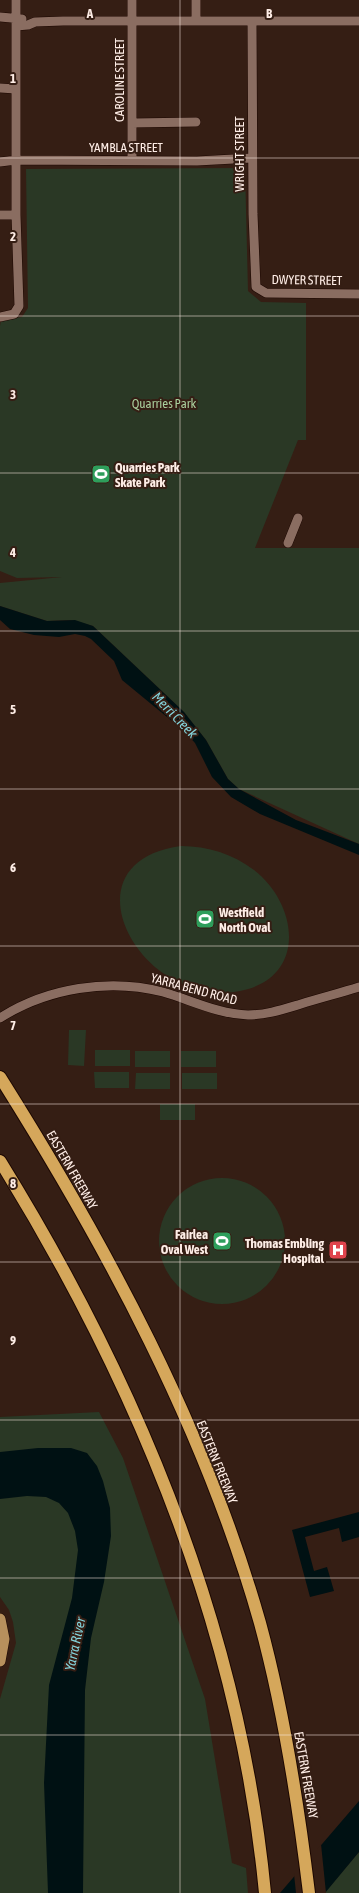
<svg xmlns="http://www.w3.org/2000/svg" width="359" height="1893" viewBox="0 0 359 1893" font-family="'Asap Condensed',sans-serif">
	<rect width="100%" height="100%" fill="#351e14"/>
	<path fill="#2a3825" d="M245,168L248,291L261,302L306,303V440H298L255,548H359V844L239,789L228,779L206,740L184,712L93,626L70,620L47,621L0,606V583L62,577L17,578L0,571V326L1,320L22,317L28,308L26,169Z
		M181,846C208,846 233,854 254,870C299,905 307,978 240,991C140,1010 60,862 181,846Z
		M69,1030H86L84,1066L68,1065Z
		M95,1050H130V1066H95Z
		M135,1051H170V1067H135Z
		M181,1051H216V1067H181Z
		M94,1072H129V1088H95Z
		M136,1073H170V1089H135Z
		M182,1073H217V1089H182Z
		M160,1104H195V1120H160Z
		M159 1241a63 63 0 1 1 126 0a63 63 0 1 1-126 0Z
		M99,1412L123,1458L205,1699L232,1863L246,1868L248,1893H0V1699L16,1643L13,1622L9,1610L0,1597V1417Z
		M359,1852V1893H326V1891Z"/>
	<path fill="#001113" d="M0,606L47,621L75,620L93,626L184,712L206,740L228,779L239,789L296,820L359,844V855L260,814L231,797L212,777L195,743L184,731L122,680L114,661L91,639L85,636L75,634L59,637L34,635L10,629L0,620Z
		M38,1448H71L87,1453L97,1466L103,1481L110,1508L111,1536L104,1582L91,1638L85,1690L83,1893H48L44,1783L49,1685L72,1598L78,1550L75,1531L68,1513L59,1503L46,1497L27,1496L0,1499V1452Z
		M359,1512V1537L342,1542L339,1528L305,1537L314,1571L327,1567L334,1591L310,1597L292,1530Z
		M359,1801V1852L325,1893H280Z"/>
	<path fill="#351e14" d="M321,1844L326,1893H296L294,1874Z"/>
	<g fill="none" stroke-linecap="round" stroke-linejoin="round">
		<g stroke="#1c0701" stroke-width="10">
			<path id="minor" d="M132,0V160
				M196,0V21
				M0,17L22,19
				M252,21L253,214L256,287L266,293L359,294
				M16,26L28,25L35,22L63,21H359
				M0,88L16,89
				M132,123L196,122
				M0,162L16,160L197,161L252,158
				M0,215H16
				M0,317L14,314L19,306L16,215V0
				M288,543L298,518
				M0,1018C47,988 109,978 163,992C191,1000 218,1014 248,1015C266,1015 284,1009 301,1004C320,998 340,993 359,987"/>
		</g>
		<g stroke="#1c0701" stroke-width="12">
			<path id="major" d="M0,1619L4,1639L0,1661"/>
		</g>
		<g stroke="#1c0701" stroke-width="14">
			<path id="highway" d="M0,1077C107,1247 205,1429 260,1623C284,1711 298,1802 309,1893
				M0,1161C138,1384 240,1631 265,1893"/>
		</g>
		<use href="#minor" stroke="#8a6d61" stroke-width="9"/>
		<use href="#major" stroke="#b7905d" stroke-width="11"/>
		<use href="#highway" stroke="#d5a75b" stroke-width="12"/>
	</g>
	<path fill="none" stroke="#feede6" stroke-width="1" stroke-opacity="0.55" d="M180,0V1893M0,158H359M0,316H359M0,473H359M0,631H359M0,789H359M0,946H359M0,1104H359M0,1262H359M0,1420H359M0,1578H359M0,1735H359"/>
	<defs>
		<g id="stadium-square" transform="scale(1)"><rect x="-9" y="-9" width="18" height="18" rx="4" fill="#2e9e5b" stroke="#351e14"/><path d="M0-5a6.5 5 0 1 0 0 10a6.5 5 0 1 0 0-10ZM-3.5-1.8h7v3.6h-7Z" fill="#fff"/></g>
		<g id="hospital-square" transform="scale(1)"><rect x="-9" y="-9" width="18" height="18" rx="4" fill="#e0444e" stroke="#351e14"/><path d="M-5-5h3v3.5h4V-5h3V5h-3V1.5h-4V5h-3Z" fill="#fff"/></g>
	</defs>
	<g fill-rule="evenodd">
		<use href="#stadium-square" x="101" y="474"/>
		<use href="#stadium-square" x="205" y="919"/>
		<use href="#stadium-square" x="222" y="1241"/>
		<use href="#hospital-square" x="338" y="1250"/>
	</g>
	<g text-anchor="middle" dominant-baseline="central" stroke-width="4" stroke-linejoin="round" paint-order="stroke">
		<g font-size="13" fill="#feede6" stroke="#351e14">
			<text transform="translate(119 80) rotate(-90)">CAROLINE STREET</text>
			<text x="126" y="147">YAMBLA STREET</text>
			<text transform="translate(239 154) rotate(-90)">WRIGHT STREET</text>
			<text transform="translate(307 280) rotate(1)">DWYER STREET</text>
			<text transform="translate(194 989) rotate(15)">YARRA BEND ROAD</text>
			<text transform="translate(72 1170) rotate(60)">EASTERN FREEWAY</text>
			<text transform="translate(217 1462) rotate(68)">EASTERN FREEWAY</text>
			<text transform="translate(306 1775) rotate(80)">EASTERN FREEWAY</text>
		</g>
		<g font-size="13" fill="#a8ce9c" stroke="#351e14">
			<text x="164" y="403">Quarries Park</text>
		</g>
		<g font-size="13" font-weight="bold" fill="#feede6" stroke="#351e14" text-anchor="start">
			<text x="115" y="467">Quarries Park<tspan x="115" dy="15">Skate Park</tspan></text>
			<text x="219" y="912">Westfield<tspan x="219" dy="15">North Oval</tspan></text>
			<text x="208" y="1234" text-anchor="end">Fairlea<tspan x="208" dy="15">Oval West</tspan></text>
			<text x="324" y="1243" text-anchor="end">Thomas Embling<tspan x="324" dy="15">Hospital</tspan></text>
		</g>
		<g font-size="14" font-style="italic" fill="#84d4dc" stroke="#351e14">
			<text transform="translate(175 715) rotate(46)">Merri Creek</text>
			<text transform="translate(75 1644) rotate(-78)">Yarra River</text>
		</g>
	</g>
	<g font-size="13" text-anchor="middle" font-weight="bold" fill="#feede6" stroke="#351e14" stroke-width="4" stroke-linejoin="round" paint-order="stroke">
		<text x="90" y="18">A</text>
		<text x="269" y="18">B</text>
		<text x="13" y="83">1</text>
		<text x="13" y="241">2</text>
		<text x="13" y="399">3</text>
		<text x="13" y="557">4</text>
		<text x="13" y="714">5</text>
		<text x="13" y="872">6</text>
		<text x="13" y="1030">7</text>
		<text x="13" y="1188">8</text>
		<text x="13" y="1345">9</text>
	</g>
</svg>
